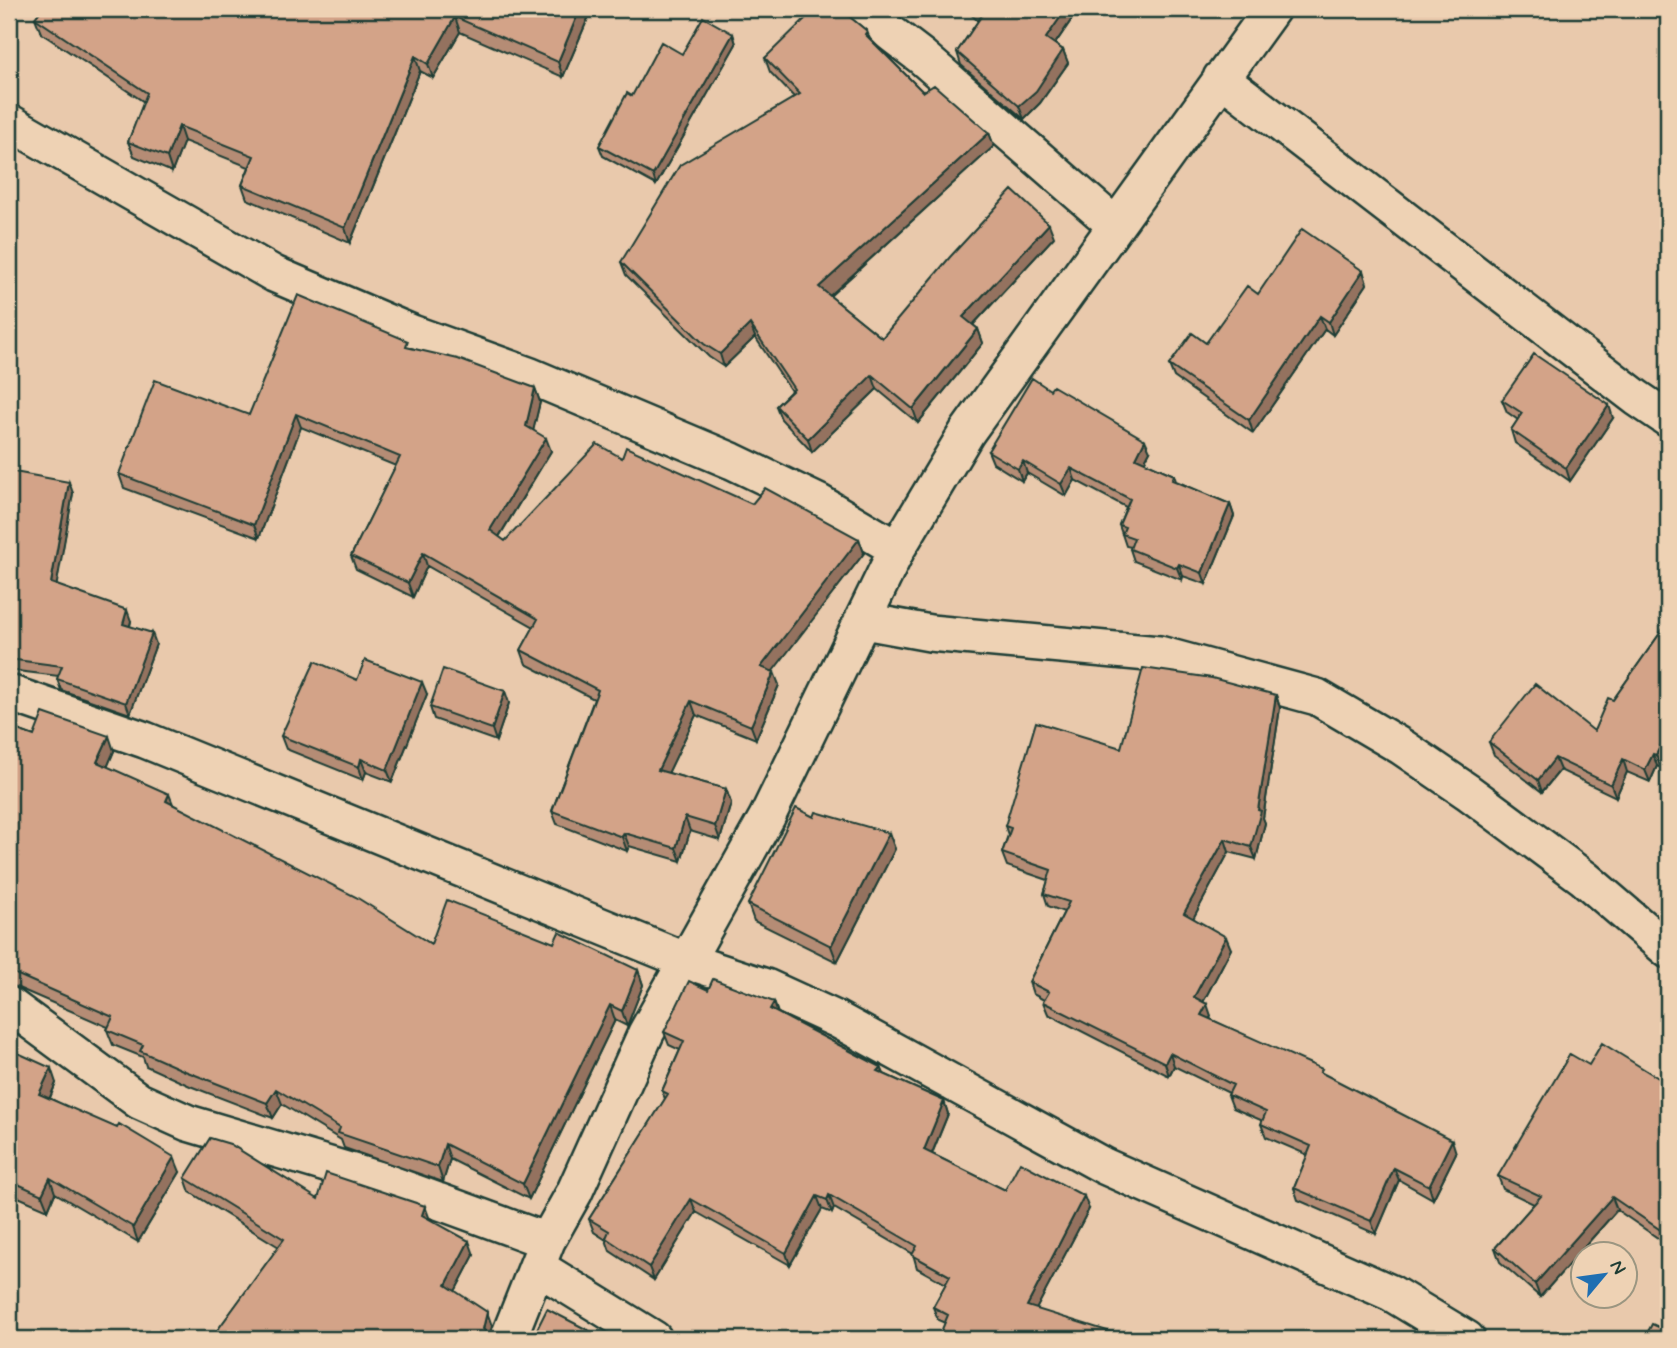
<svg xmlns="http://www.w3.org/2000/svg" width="1677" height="1348" viewBox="0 0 1677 1348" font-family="Mynerve,sans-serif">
	<rect width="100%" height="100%" fill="#e9c9ac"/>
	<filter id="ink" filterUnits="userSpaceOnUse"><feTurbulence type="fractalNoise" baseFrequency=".0143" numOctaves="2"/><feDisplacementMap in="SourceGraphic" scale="14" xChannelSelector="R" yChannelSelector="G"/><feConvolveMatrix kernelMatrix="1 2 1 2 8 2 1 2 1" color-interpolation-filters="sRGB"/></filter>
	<g filter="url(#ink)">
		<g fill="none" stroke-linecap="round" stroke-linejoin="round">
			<g stroke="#1f3d34" stroke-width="40">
				<path id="minor" d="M859,9L922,57L1115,225
					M1221,78L1637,398L1668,419
					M9,122L274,274L412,333L528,375L732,461L818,502L897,549
					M864,621L930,633L1159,654L1317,697L1402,747L1468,792L1584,878L1668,950
					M9,693L145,740L687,961L766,987L836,1019L1104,1166L1391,1293L1467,1339
					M9,1005L139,1101L188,1123L383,1181L547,1241
					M539,1268L654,1339
					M508,1339L547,1241L574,1193L646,1033L767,817L897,549L967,432L1272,9"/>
			</g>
			<use href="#minor" stroke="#eed2b4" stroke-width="35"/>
		</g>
		<path fill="#b58c75" stroke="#1f3d34" stroke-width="2" d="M42,9H592L563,77L460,32L433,78L420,71L350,243L247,199L242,185L249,167L184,141L172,172L134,156L128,142L144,102L41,33L35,18Z
			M892,9H905L900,15Z
			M965,9H1075L1076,13L1055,44L1063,50L1068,63L1040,103L1024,119L961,65L957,52L978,21Z
			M841,10L867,31L870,39L923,92L989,133L994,146L830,296L882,338L1054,237L973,325L978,329L983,343L918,423L877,389L812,452L781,419L776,406L791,391L755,337L724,367L709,357L626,275L621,262L794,97L770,72L765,58Z
			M733,34L736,44L656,185L603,156L599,146L632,96L682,54Z
			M1363,271L1367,284L1333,335L1325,329L1253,433L1174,377L1169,365L1206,343L1258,294Z
			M411,348L535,388L540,402L533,430L551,451L499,537L505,541L622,458L752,504L859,539L864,553L772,671L779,685L756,739L696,715L668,773L726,789L731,803L720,840L690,831L681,861L629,846L627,851L557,824L552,811L594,699L526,664L521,650L534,627L427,566L413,597L356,569L351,556L396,466L301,427L259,538L124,488L119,474L249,415Z
			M1502,400L1613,418L1570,481L1515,443L1511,430L1518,420L1507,412Z
			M988,451H1150L1144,462L1174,475L1176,481L1230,504L1234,516L1206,584L1183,576L1182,580L1134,561L1130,549L1131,547L1126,546L1119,525L1126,507L1075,480L1066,496L1027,473L1022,481L993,463Z
			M9,471L73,493L56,585L131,621L130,626L156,644L130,714L61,690L57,679L59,676L9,670Z
			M1668,622V752L1661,768L1657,766L1650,782L1627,772L1616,797L1560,770L1542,792L1494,755L1489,742L1594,731L1613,700Z
			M357,680L427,694L392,782L366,772L363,780L286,749L281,736Z
			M1276,695L1280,708L1263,818L1265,823L1256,859L1229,852L1193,918L1231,949L1203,1002L1211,1016L1210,1019L1323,1074L1456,1153L1433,1199L1399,1180L1376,1234L1298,1200L1294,1188L1308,1155L1266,1137L1261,1124L1263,1121L1233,1108L1228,1095L1229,1093L1174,1066L1169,1076L1048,1014L1043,1002L1044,1000L1033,994L1029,982L1064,912L1048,906L1044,894L1048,880L1007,866L1002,853L1008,835L1005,826L1121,748Z
			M509,703L496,741L434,719L430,707Z
			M9,727L34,736L114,751L107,767L172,804L431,944L554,943L638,970L643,985L627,1026L615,1020L529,1199L450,1159L443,1182L344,1148L341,1140L282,1104L273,1118L190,1086L146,1066L143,1057L113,1045L107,1030L108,1027L9,984Z
			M814,817L889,833L895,849L837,962L754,921L748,904Z
			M708,990L774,1002L778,1013L881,1067L884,1074L944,1101L948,1114L932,1154L1005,1190L1089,1209L1036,1309L945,1323L938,1320L933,1307L946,1284L917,1268L913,1254L834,1208L832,1213L822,1209L790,1265L696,1212L654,1280L610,1251L606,1240L594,1232L589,1219L665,1099L662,1091L680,1050L669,1045L664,1032Z
			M9,1049L56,1083L50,1098L180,1172L138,1242L55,1193L48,1210L9,1193Z
			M1589,1065L1668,1084V1245L1617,1210L1540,1297L1500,1262L1495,1248L1534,1204L1503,1189L1498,1176Z
			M185,1178L318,1199L430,1220L474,1255L455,1291L492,1326L489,1337L492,1339H211L279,1247L190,1192Z"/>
		<path fill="#94725f" stroke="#1f3d34" stroke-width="2" d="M580,9H592L563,77L558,62Z
			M897,9H905L900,15Z
			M1066,9H1075L1076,13L1050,51L1046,38Z
			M455,17L460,32L433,78L428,64Z
			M733,34L736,44L656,185L653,175Z
			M1063,50L1068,63L1040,103L1024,119L1019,106Z
			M415,56L420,71L350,243L345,228Z
			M179,126L184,141L172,172L167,157Z
			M989,133L994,146L824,301L819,287Z
			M1049,224L1054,237L968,330L963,317Z
			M1363,271L1367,284L1333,335L1329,322Z
			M1320,316L1325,329L1253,433L1249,420Z
			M750,324L755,337L724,367L720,354Z
			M978,329L983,343L918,423L913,409Z
			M872,375L877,389L812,452L808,439Z
			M535,388L540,402L531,440L526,426Z
			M1609,405L1613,418L1570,481L1566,468Z
			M296,414L301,427L259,538L254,525Z
			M546,438L551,451L495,543L490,530Z
			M1145,440L1150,451L1140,470L1136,458Z
			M1023,461L1027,473L1022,481L1018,469Z
			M1071,468L1075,480L1066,496L1061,484Z
			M69,482L73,493L55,594L51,583Z
			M1230,504L1234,516L1206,584L1202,573Z
			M859,539L864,553L766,680L761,667Z
			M423,553L427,566L413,597L408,583Z
			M1179,564L1183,576L1182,580L1177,568Z
			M127,610L131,621L127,635L123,624Z
			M152,633L156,644L130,714L126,703Z
			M774,672L779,685L756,739L751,726Z
			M422,682L427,694L392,782L387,770Z
			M505,691L509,703L496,741L492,729Z
			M1276,695L1280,708L1263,818L1265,823L1256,859L1251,847L1258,810Z
			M691,701L696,715L663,784L658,770Z
			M1668,730V752L1661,768L1656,755Z
			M109,736L114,751L103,777L97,762Z
			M1653,754L1657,766L1650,782L1645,770Z
			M1555,758L1560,770L1542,792L1538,780Z
			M361,759L366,772L363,780L359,767Z
			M1623,759L1627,772L1616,797L1611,785Z
			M726,789L731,803L720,840L715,826Z
			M169,794L175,809L166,801Z
			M685,817L690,831L681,861L676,848Z
			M624,833L629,846L627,851L622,837Z
			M889,833L895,849L837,962L831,946Z
			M1225,839L1229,852L1189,926L1184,913Z
			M1226,937L1231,949L1199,1010L1194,997Z
			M638,970L643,985L627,1026L622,1011Z
			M774,1002L778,1015L770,1009Z
			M1207,1004L1211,1016L1205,1027L1201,1015Z
			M610,1005L615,1020L529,1199L523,1184Z
			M1170,1053L1174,1066L1169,1076L1165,1063Z
			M881,1067L886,1080L877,1071Z
			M51,1068L56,1083L45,1109L39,1094Z
			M276,1089L282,1104L273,1118L267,1103Z
			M944,1101L948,1114L928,1163L924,1150Z
			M1452,1140L1456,1153L1433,1199L1429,1186Z
			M445,1144L450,1159L443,1182L438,1167Z
			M174,1157L180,1172L138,1242L133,1227Z
			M1394,1168L1399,1180L1376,1234L1371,1221Z
			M50,1178L55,1193L48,1210L42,1195Z
			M829,1195L834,1208L832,1213L827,1200Z
			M817,1196L822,1209L790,1265L786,1253Z
			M1084,1196L1089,1209L1031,1319L1027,1306Z
			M1612,1197L1617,1210L1540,1297L1535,1284Z
			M691,1199L696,1212L654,1280L649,1267Z
			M425,1206L430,1220L422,1215Z
			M469,1241L474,1255L451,1299L446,1285Z
			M487,1312L492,1326L489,1339L483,1329Z"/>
		<path fill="#d3a388" stroke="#1f3d34" stroke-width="2" d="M42,9H580L558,62L455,17L428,64L415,56L345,228L242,185L254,156L179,126L167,157L128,142L147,93L35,18Z
			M815,9H840L867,31L865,34L923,92L934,85L989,133L819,287L882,338L950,257L1012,190L1049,224L963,317L978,329L913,409L872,375L808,439L776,406L794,389L750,324L720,354L704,344L621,262L680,165L800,94L765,58Z
			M974,9H1066L1046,38L1063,50L1036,91L1019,106L957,52L982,15Z
			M703,17L733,34L653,175L599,146L627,93L632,96L661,42L682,54Z
			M1302,229L1363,271L1329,322L1320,316L1249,420L1169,365L1192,333L1206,343L1247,286L1258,294Z
			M298,295L408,341L406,347L458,359L535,388L526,426L546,438L490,530L505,541L597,444L622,458L626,447L752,504L765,488L859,539L761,667L774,672L751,726L691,701L658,770L726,789L715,826L685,817L676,848L624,833L622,837L552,811L598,690L521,650L538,619L423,553L408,583L351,556L400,457L296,414L254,525L119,474L155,380L249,415Z
			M1534,354L1609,405L1566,468L1511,430L1522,413L1502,400Z
			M1032,378L1050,390L1053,386L1145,440L1136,458L1174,475L1172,480L1230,504L1202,573L1179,564L1177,568L1130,549L1134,538L1122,534L1125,527L1119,525L1130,499L1071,468L1061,484L1023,461L1018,469L988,451Z
			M9,471L69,482L51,583L127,610L123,624L152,633L126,703L57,679L62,666L9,659Z
			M1668,622V730L1656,755L1653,754L1645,770L1623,759L1611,785L1555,758L1538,780L1489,742L1535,684L1594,731L1608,698L1613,700Z
			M365,660L422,682L387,770L361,759L359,767L281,736L315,661L357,680Z
			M1143,668L1212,678L1276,695L1258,810L1261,811L1251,847L1225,839L1184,913L1226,937L1194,997L1207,1004L1201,1015L1322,1069L1320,1072L1452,1140L1429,1186L1394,1168L1371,1221L1294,1188L1311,1146L1261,1124L1266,1112L1228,1095L1233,1085L1170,1053L1165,1063L1043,1002L1049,992L1029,982L1069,902L1044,894L1051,870L1002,853L1011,828L1005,826L1036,722L1121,748Z
			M443,669L505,691L492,729L430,707Z
			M43,713L109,736L97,762L169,794L166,801L356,897L431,944L447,900L554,943L559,932L638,970L622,1011L610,1005L523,1184L445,1144L438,1167L338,1133L340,1128L276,1089L267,1103L185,1071L140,1051L143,1045L107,1030L113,1017L9,971V727L34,736Z
			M796,808L814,817L816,812L889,833L831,946L748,904Z
			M713,979L774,1002L770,1009L881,1067L877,1071L944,1101L924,1150L1005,1190L1020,1162L1084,1196L1027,1306L1133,1339H938L948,1315L933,1307L950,1276L912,1255L917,1246L829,1195L827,1200L817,1196L786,1253L691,1199L649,1267L606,1238L609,1231L589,1219L668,1094L662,1091L684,1041L664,1032L689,981L708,990Z
			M1602,1043L1668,1084V1235L1612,1197L1535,1284L1495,1248L1541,1196L1498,1176L1570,1054L1589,1065Z
			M9,1049L51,1068L39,1094L117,1128L119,1124L174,1157L133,1227L50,1178L42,1195L9,1180Z
			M210,1138L230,1144L318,1199L326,1173L425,1206L422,1215L469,1241L446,1285L487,1312L483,1329L492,1339H361L353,1334L349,1339H211L284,1239L185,1178Z
			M547,1309L605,1339H532Z
			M1652,1324L1665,1330L1668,1325V1339H1644Z
			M165,1331L180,1339H160Z
			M521,1334L529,1339H514Z"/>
	</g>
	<rect width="1677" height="1348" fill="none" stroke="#eed2b4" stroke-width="35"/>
	<rect x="18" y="18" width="1642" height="1313" fill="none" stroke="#1f3d34" stroke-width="2.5" filter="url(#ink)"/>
	<g transform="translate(1604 1275) rotate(61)"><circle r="33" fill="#eed2b4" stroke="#9b9681" stroke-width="2"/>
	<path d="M0-5L12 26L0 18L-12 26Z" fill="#1f6fb2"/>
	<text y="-10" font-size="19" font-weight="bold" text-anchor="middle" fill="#1f3d34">N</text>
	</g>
</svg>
